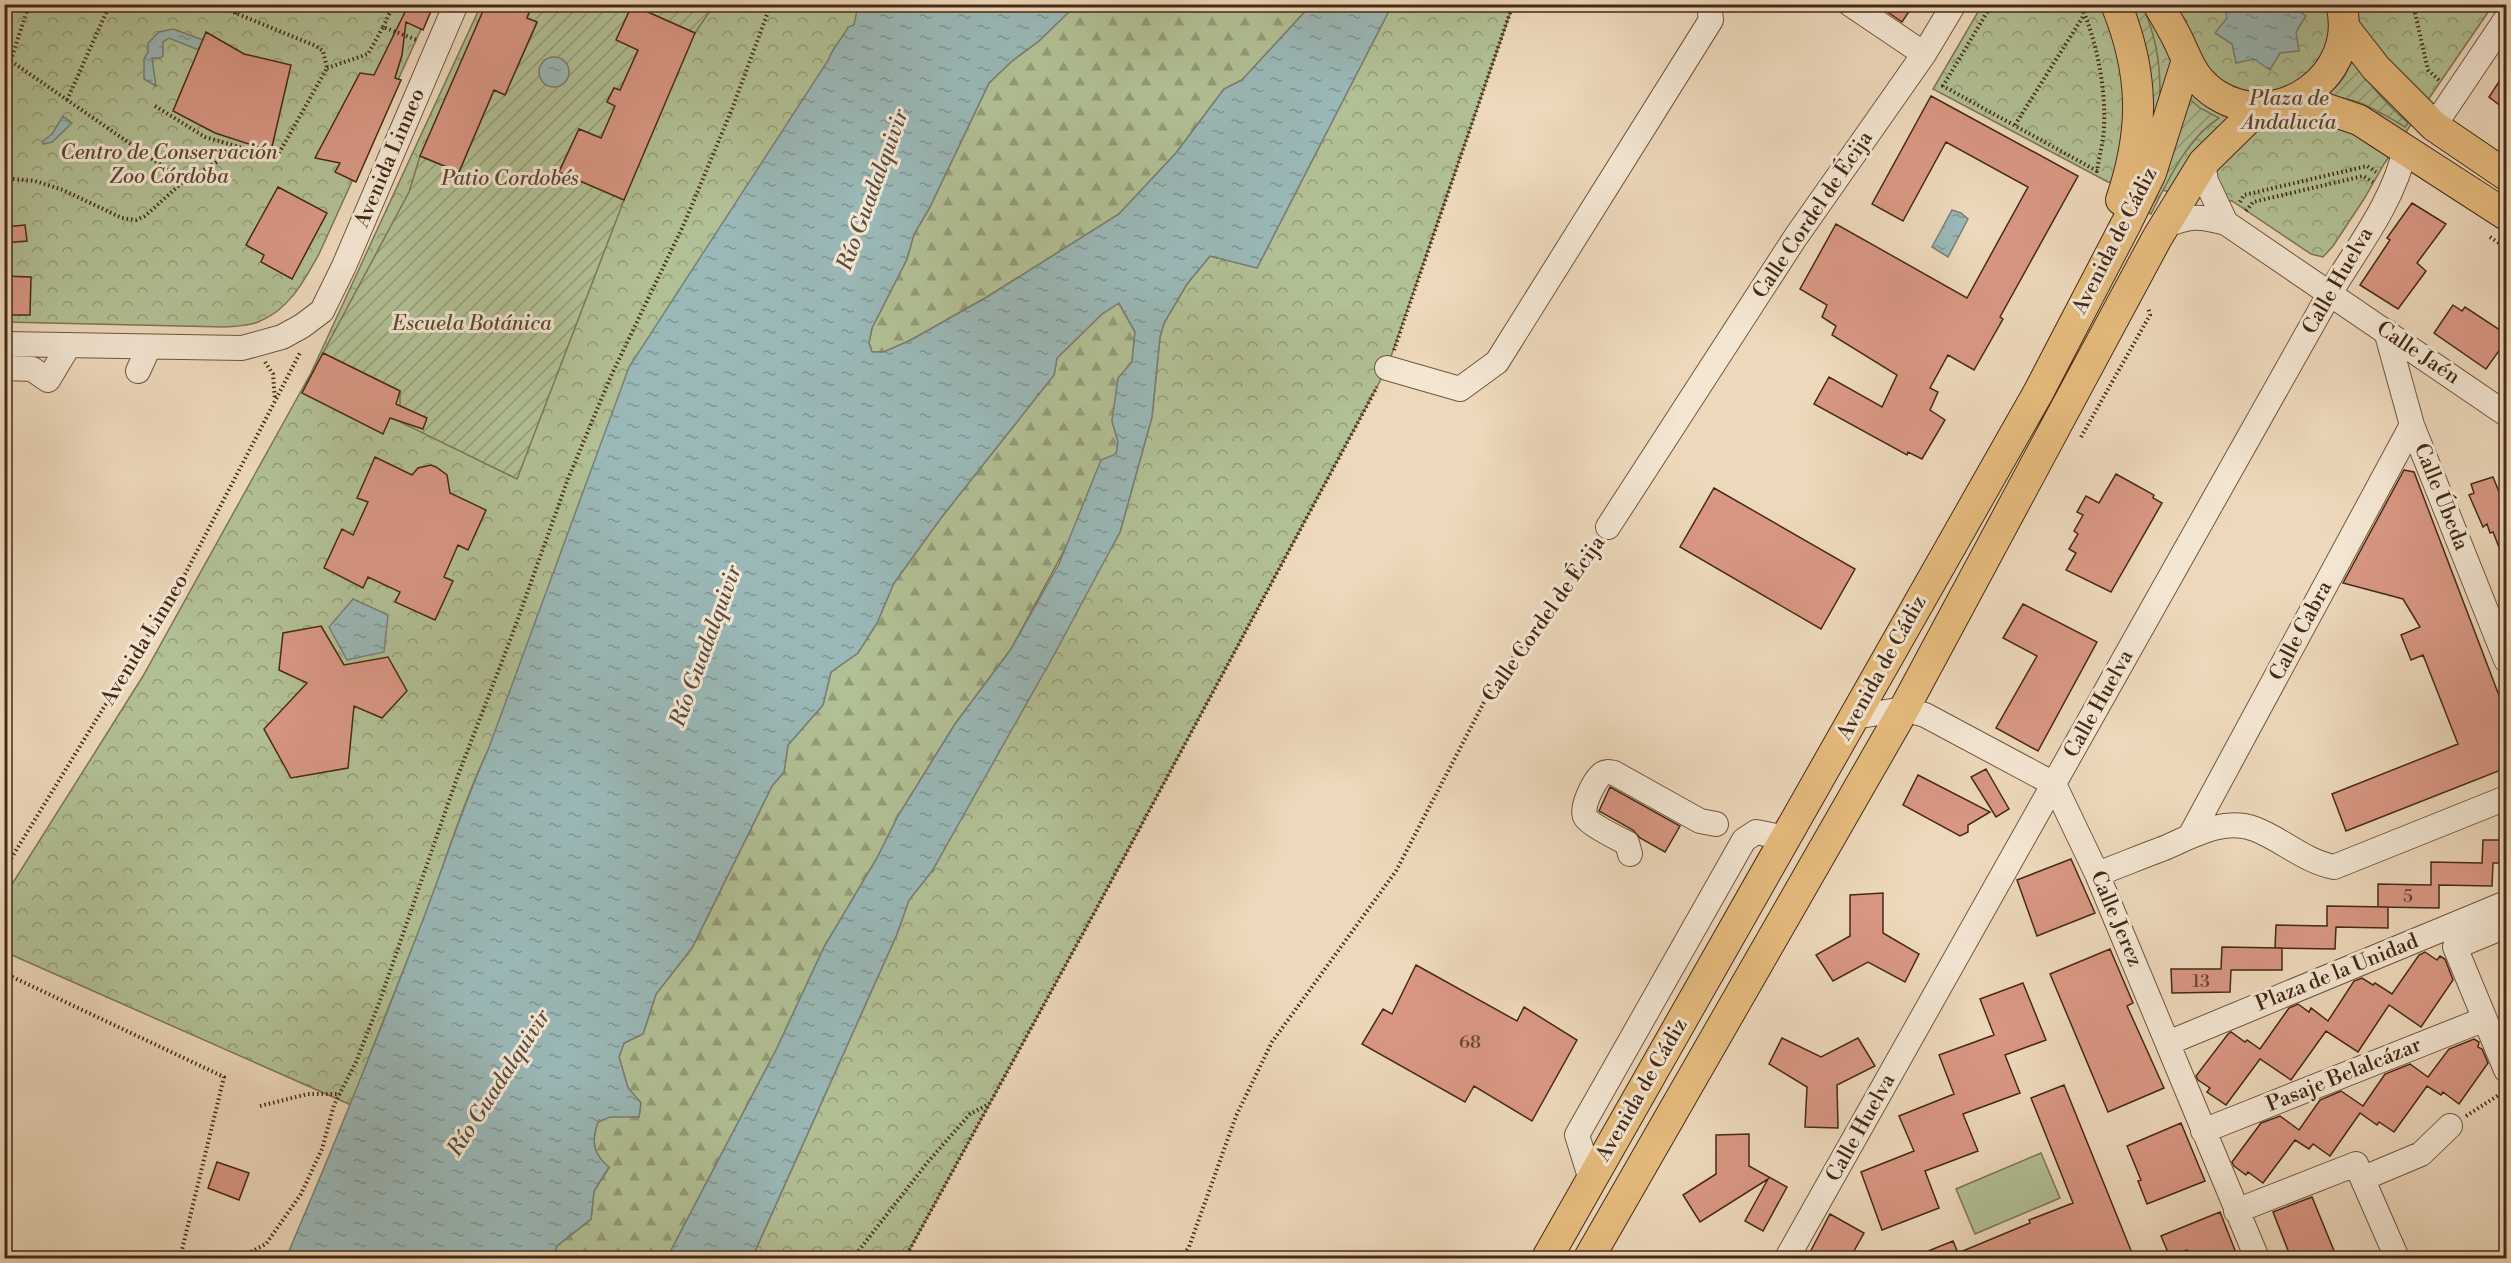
<svg xmlns="http://www.w3.org/2000/svg" width="2511" height="1263" viewBox="0 0 2511 1263" font-family="'Libre Bodoni',serif">
	<defs>
		<pattern id="forest-firs" width="22" height="20" patternUnits="userSpaceOnUse" patternTransform="scale(1.5)"><rect width="22" height="20" fill="#b2c095"/><path d="M5 1l3.5 6h-7zM16 11l3.5 6h-7z" fill="#939c78"/></pattern>
		<pattern id="park-crowns" width="20" height="18" patternUnits="userSpaceOnUse" patternTransform="scale(1.5)"><rect width="20" height="18" fill="#b2c095"/><path d="M2 6a3 3 0 1 1 6 0M12 15a3 3 0 1 1 6 0" fill="none" stroke="#939c78"/></pattern>
		<pattern id="garden-furrows" width="10" height="10" patternUnits="userSpaceOnUse" patternTransform="scale(1.5)"><rect width="10" height="10" fill="#b2c095"/><path d="M-1 1l2-2M0 10L10 0M9 11l2-2" fill="none" stroke="#939c78"/></pattern>
		<pattern id="water-ripples" width="26" height="14" patternUnits="userSpaceOnUse" patternTransform="scale(1.5)"><rect width="26" height="14" fill="#9ab8b7"/><path d="M2 4q2-2 4 0t4 0M15 11q2-2 4 0t4 0" fill="none" stroke="#7f9694"/></pattern>
	</defs>
	<rect width="100%" height="100%" fill="#edd8bb"/>
	<filter id="stains"><feTurbulence type="fractalNoise" baseFrequency=".00333" numOctaves="4"/><feColorMatrix values="0 0 0 0 .2 0 0 0 0 .09 0 0 0 0 .02 0 0 0 .5 -.17"/></filter>
	<radialGradient id="worn" r=".72"><stop offset=".6" stop-color="#630" stop-opacity="0"/><stop offset="1" stop-color="#630" stop-opacity=".3"/></radialGradient>
	<path fill="url(#forest-firs)" stroke="#7c7555" stroke-width="1.5" d="M1076,5H1311L1242,80L1224,89L1176,153L1119,214L987,297L911,340L884,352H872L869,343L872,328L907,259L914,234L929,209L989,83L1012,61L1039,41Z
		M1118,302L1135,332L1132,362L1112,421L1118,442L1116,454L1011,649L955,724L898,816L877,858L824,947L777,1048L667,1258H553L557,1246L591,1219L594,1191L609,1168C593,1154 591,1142 598,1122L610,1116L639,1117L641,1103L628,1088L619,1057L624,1043L643,1034L656,994L692,948L772,786L784,772L788,745L823,705L831,672L858,653L877,623L894,583L941,518L1054,375L1057,358L1102,314Z"/>
	<path fill="url(#park-crowns)" stroke="#7c7555" stroke-width="1.5" d="M5,5H432L319,254C304,281 289,310 258,322C248,326 236,326 225,327L5,322Z
		M481,5H864L854,25L848,28C842,40 833,46 829,59L488,750C461,807 444,867 421,926C397,986 373,1045 351,1105L5,952L4,897L143,676L311,373Z
		M1392,5H1513L1387,368L1093,915L905,1258H752L897,934L909,900L932,871L1120,532L1152,417L1160,337L1164,323L1187,284L1210,256L1257,268Z
		M1982,5H2493L2384,164L2364,199L2333,246L2323,257L2311,254L2232,201L2108,182L1933,89Z"/>
	<path fill="url(#garden-furrows)" stroke="#7c7555" stroke-width="1.5" d="M533,5H714L695,33L632,5L617,40L638,50L624,92L614,88L607,102L618,107L601,138L579,129L559,171L624,200L517,479L394,419L400,406V391L323,353L409,192L420,156L459,172L494,90L505,94L537,23L527,18Z
		M2124,5H2142C2163,50 2164,96 2154,144Z
		M2354,52C2365,82 2384,102 2408,123L2405,127C2380,112 2352,93 2322,98C2342,84 2347,75 2354,52Z
		M2185,95L2200,108L2219,118C2186,139 2168,181 2151,214L2147,212C2165,174 2183,139 2185,95Z"/>
	<path fill="#b2c095" stroke="#7c7555" stroke-width="1.5" d="M2041,1153L2060,1198L1975,1234L1956,1189Z"/>
	<path fill="url(#water-ripples)" stroke="#787f76" stroke-width="1.5" d="M864,4L1076,5L1039,41L1012,61L989,83L929,209L914,234L907,259L872,328L869,343L872,352H884L911,340L987,297L1119,214L1176,153L1224,89L1242,80L1311,5H1392L1257,268L1210,256L1187,284L1164,323L1160,337L1152,417L1120,532L1054,655L932,871L909,900L897,934L752,1258H667L777,1048L824,947L877,858L898,816L955,724L1011,649L1059,564L1101,460L1116,454L1118,442L1112,421L1118,378L1132,362L1135,332L1119,303L1102,314L1057,358L1054,375L941,518L894,583L877,623L858,653L831,672L823,705L788,745L784,772L772,786L692,948L656,994L643,1034L624,1043L619,1057L628,1088L641,1103L639,1117H610L598,1122C591,1142 593,1154 609,1167L594,1191L591,1219L557,1246L553,1258H286C333,1148 378,1037 421,925C444,866 462,807 488,750L629,367L829,59C833,46 842,40 848,27L854,25L857,10L864,8Z
		M2225,5H2290L2306,16L2296,32L2299,51L2280,53L2270,70L2254,59L2236,63L2232,44L2215,33L2227,18Z
		M173,29L203,40L199,50L169,38L163,42V56L160,58H152L156,86L144,79V59L148,52V43L159,32Z
		M539 72a15 15 0 1 1 30 0a15 15 0 1 1-30 0Z
		M63,116L72,123L52,142L44,144L43,141L52,134Z
		M1952,210L1961,213L1968,219L1948,257L1932,247Z
		M353,599L388,615L384,652L347,660L329,627Z"/>
	<path fill="#d99783" stroke="#462a15" stroke-width="1.5" d="M409,4H434L423,30L406,22L402,55L395,78L401,80L356,182L335,172L340,163L315,158L360,73L374,75Z
		M486,4H532L527,18L537,22L505,95L494,90L459,172L420,156Z
		M1876,4H1914L1902,22Z
		M632,5L695,33L624,200L559,172L579,129L601,138L615,106L607,102L614,88L620,90L638,50L616,40Z
		M206,32L244,54L291,65L271,151L215,133L173,111Z
		M2506,71V110L2489,97Z
		M1931,96L2078,176L2000,317L2003,319L1974,370L1948,355L1930,388L1938,392L1930,410L1945,420L1922,459L1908,452L1907,455L1814,404L1829,377L1882,407L1897,375L1832,335L1836,326L1822,317L1827,305L1800,289L1836,224L1967,298L2028,187L1946,142L1903,221L1872,204Z
		M278,187L327,213L292,279L261,262L264,255L246,245Z
		M2412,203L2446,224L2417,263L2426,271L2398,309L2360,285L2390,240L2387,238Z
		M25,225L27,241L4,243V227Z
		M4,276L31,277L30,315H4Z
		M2453,305L2462,311L2465,307L2503,332L2500,337L2506,341L2486,369L2434,333Z
		M323,353L400,391L396,404L427,418L423,429L390,418L383,434L302,393Z
		M375,457L412,475L418,468L431,465L436,467L447,475L450,493L486,510L468,550L458,545L444,577L453,581L435,620L395,602L400,592L368,577L363,588L324,568L342,529L353,535L368,502L357,498Z
		M2404,470L2414,472L2506,714V768L2346,831L2332,794L2458,744L2423,655L2411,660L2401,635L2420,627L2403,599L2343,583Z
		M2116,474L2154,495L2153,498L2162,503L2111,592L2066,570L2076,553L2069,549L2078,534L2074,531L2083,515L2077,512L2086,496L2099,503Z
		M2493,477L2506,509V565L2493,532L2490,533L2487,524L2483,527L2469,495L2474,493L2471,484Z
		M1714,488L1855,569L1821,629L1680,547Z
		M2023,604L2097,642L2038,751L1996,728L2037,656L2003,638Z
		M321,626L344,665L388,657L407,691L382,718L354,706L348,768L291,778L264,729L307,683L279,670L283,633Z
		M1986,769L2009,809L1996,817L1971,777Z
		M1918,775L1990,812L1968,825V832L1960,836L1903,805Z
		M1610,787L1680,826L1665,852L1640,838L1633,830L1599,811Z
		M2483,840H2506V863H2493L2492,886L2439,885V908L2378,907V884L2431,885V862L2482,863Z
		M2071,859L2095,913L2037,936L2017,880Z
		M1883,893V933L1919,954L1905,982L1868,962L1833,981L1816,955L1850,936V895Z
		M2327,906L2388,907V928L2336,927L2335,949L2275,948L2276,925L2327,926Z
		M2222,947L2282,948V970H2231L2230,992L2172,993L2171,969H2221Z
		M2110,949L2133,1003L2127,1006L2164,1088L2108,1112L2050,974Z
		M2425,952L2437,960L2440,956L2445,959L2453,980L2421,1027L2389,1005L2358,1052L2326,1031L2291,1080L2260,1059L2226,1105L2207,1092L2210,1088L2198,1080L2196,1076L2228,1034L2231,1032L2245,1042L2247,1040L2260,1049L2289,1008L2298,1004L2309,1012L2311,1008L2328,1021L2354,981L2362,978L2373,985L2375,983L2392,994L2419,955Z
		M1416,965L1517,1021L1524,1007L1577,1040L1532,1121L1474,1086L1465,1102L1362,1044L1383,1009L1392,1014Z
		M2023,983L2046,1040L2005,1055L2020,1093L1963,1114L1978,1151L1925,1171L1939,1208L1882,1230L1861,1172L1914,1151L1899,1116L1954,1094L1939,1055L1994,1035L1980,999Z
		M1782,1038L1821,1057L1858,1038L1875,1066L1837,1085L1838,1128L1805,1127L1807,1087L1769,1064Z
		M2474,1039L2479,1042L2478,1047L2482,1049L2488,1063L2459,1104L2443,1092L2441,1095L2427,1086L2394,1132L2379,1122L2377,1125L2360,1113L2330,1156L2313,1144L2309,1149L2295,1140L2263,1183L2248,1172L2246,1175L2234,1166L2232,1162L2261,1123L2280,1116L2299,1130L2320,1100L2341,1091L2363,1106L2385,1074L2410,1064L2428,1077L2449,1049Z
		M2064,1085L2134,1258H1911L1953,1241L1958,1253L2030,1223L2029,1220L2073,1203L2031,1098Z
		M2181,1123L2205,1181L2147,1204L2138,1181L2141,1180L2127,1146Z
		M1749,1134V1166L1787,1187L1763,1231L1745,1221L1768,1179L1700,1222L1683,1195L1716,1174V1135Z
		M217,1162L249,1173L239,1200L208,1188Z
		M2312,1197L2337,1258H2291L2273,1212Z
		M2220,1212L2238,1258H2191L2187,1250L2170,1257L2161,1236Z
		M1830,1214L1864,1233L1850,1258H1807Z"/>
	<g fill="none" stroke-linecap="round" stroke-linejoin="round">
		<g stroke="#70563e" stroke-width="26">
			<path id="minor" d="M1850,4L1924,54
				M2434,126L2506,19
				M2203,163L2206,181L2226,223L2506,414
				M2165,226C2190,215 2200,216 2226,223
				M2386,331L2412,425L2506,660
				M4,344L242,348L282,337L302,326L322,311L344,266L456,4
				M4,368L32,369L48,380L69,345
				M1387,368L1460,389L1497,362L1711,20L1709,4
				M138,371L149,347
				M1608,527L1795,238L1924,54L1954,4
				M1854,717L1904,709L1925,715L2054,784L2097,874L2257,1258
				M2190,836L2412,425
				M1630,854L1627,843C1617,838 1592,826 1586,818C1579,810 1594,781 1601,775C1605,771 1609,772 1614,773L1700,821L1716,824
				M2097,874C2119,866 2140,857 2162,849C2191,837 2223,817 2255,829C2283,840 2304,861 2334,867L2506,798
				M2506,926L2455,947L2506,1070
				M2168,1043L2506,903
				M2203,1131L2485,1019
				M2364,1178L2421,1154L2450,1126
				M1591,1180L1577,1135L1744,840L1756,832L1786,838
				M2236,1211L2356,1164L2397,1258
				M1787,1258L2330,293C2357,248 2394,201 2405,149"/>
		</g>
		<g stroke="#462a15" stroke-width="32">
			<path id="major" d="M2116,4C2144,73 2145,130 2121,200
				M2158,4C2165,16 2172,28 2178,40C2189,63 2194,81 2217,95C2278,133 2360,75 2341,4
				M2344,27L2376,68L2434,126L2506,175
				M2298,99L2359,120L2506,215
				M1547,1258L2038,393L2127,222L2151,173L2186,63
				M1589,1258L1904,709L2157,238L2203,163L2259,108"/>
		</g>
		<path stroke="#462a15" stroke-width="4" stroke-dasharray="1.5 3" stroke-linecap="butt" d="M1992,4L1943,86L2097,171C2099,157 2103,143 2104,129C2106,89 2097,40 2080,4
			M2413,4L2428,70L2440,81
			M235,14L239,4
			M383,27L394,4
			M11,61L184,181
			M327,68L368,54L383,27L417,40
			M4,82L29,4
			M67,100L110,4
			M155,106L205,137L246,149
			M2015,125L2084,15
			M4,178L35,181L63,190L122,218L136,220L145,216L184,181L235,152L278,155L327,68L323,51L316,46L213,4
			M2240,202L2244,195L2367,166L2376,172
			M2246,211L2253,202L2363,176L2373,182
			M2490,237L2506,248
			M1394,350L1513,4
			M265,362L273,374L275,400
			M2081,437L2150,315L2148,307
			M4,870L182,580L301,351
			M4,973L224,1077L180,1258
			M260,1106L308,1094H340
			M2466,1116L2505,1091
			M239,1258L266,1244L301,1194L322,1149L334,1105L356,1062L379,1003L457,778L511,638L568,479L611,376L684,224L732,109L771,4
			M853,1258L927,1163L970,1114L989,1104
			M905,1258L1093,915L1377,387
			M1182,1258L1189,1247L1236,1116L1272,1042L1396,871L1493,685L1596,544"/>
		<use href="#minor" stroke="#f3e6d3" stroke-width="24"/>
		<use href="#major" stroke="#e6bc7e" stroke-width="30"/>
	</g>
	<g text-anchor="middle" dominant-baseline="central" stroke-width="6" stroke-linejoin="round" paint-order="stroke">
		<g font-size="18" fill="#6b4530">
			<text x="2408" y="896">5</text>
			<text x="2201" y="981">13</text>
			<text x="1470" y="1042">68</text>
		</g>
		<g font-size="21" font-style="italic" fill="#5c482f" stroke="#f3e6d3">
			<text x="2289" y="99">Plaza de<tspan x="2289" dy="24">Andalucía</tspan></text>
			<text x="169" y="153">Centro de Conservación<tspan x="169" dy="24">Zoo Córdoba</tspan></text>
			<text x="510" y="179">Patio Cordobés</text>
			<text x="472" y="324">Escuela Botánica</text>
		</g>
		<g font-size="21" fill="#462a15" stroke="#f3e6d3">
			<text transform="translate(390 158) rotate(-67)">Avenida Linneo</text>
			<text transform="translate(1813 215) rotate(-56)">Calle Cordel de Écija</text>
			<text transform="translate(2115 241) rotate(-63)">Avenida de Cádiz</text>
			<text transform="translate(2338 281) rotate(-60)">Calle Huelva</text>
			<text transform="translate(2418 353) rotate(34)">Calle Jaén</text>
			<text transform="translate(2441 497) rotate(68)">Calle Úbeda</text>
			<text transform="translate(1544 619) rotate(-55)">Calle Cordel de Écija</text>
			<text transform="translate(2301 631) rotate(-62)">Calle Cabra</text>
			<text transform="translate(145 640) rotate(-59)">Avenida Linneo</text>
			<text transform="translate(1882 668) rotate(-61)">Avenida de Cádiz</text>
			<text transform="translate(2099 704) rotate(-61)">Calle Huelva</text>
			<text transform="translate(2116 919) rotate(67)">Calle Jerez</text>
			<text transform="translate(2337 973) rotate(-22)">Plaza de la Unidad</text>
			<text transform="translate(2344 1075) rotate(-22)">Pasaje Belalcázar</text>
			<text transform="translate(1642 1090) rotate(-60)">Avenida de Cádiz</text>
			<text transform="translate(1861 1128) rotate(-61)">Calle Huelva</text>
		</g>
		<g font-size="22" font-style="italic" fill="#5b4e3e" stroke="#f3e6d3">
			<text transform="translate(873 190) rotate(-70)">Río Guadalquivir</text>
			<text transform="translate(706 646) rotate(-70)">Río Guadalquivir</text>
			<text transform="translate(499 1083) rotate(-57)">Río Guadalquivir</text>
		</g>
	</g>
	<rect width="2511" height="1263" fill="none" stroke="#edd8bb" stroke-width="24"/>
	<rect x="6" y="6" width="2499" height="1251" fill="none" stroke="#462a15" stroke-width="3"/>
	<rect x="12" y="12" width="2487" height="1239" fill="none" stroke="#462a15" stroke-width="1.5"/>
	<rect width="100%" height="100%" filter="url(#stains)"/>
	<rect width="100%" height="100%" fill="url(#worn)"/>
</svg>
